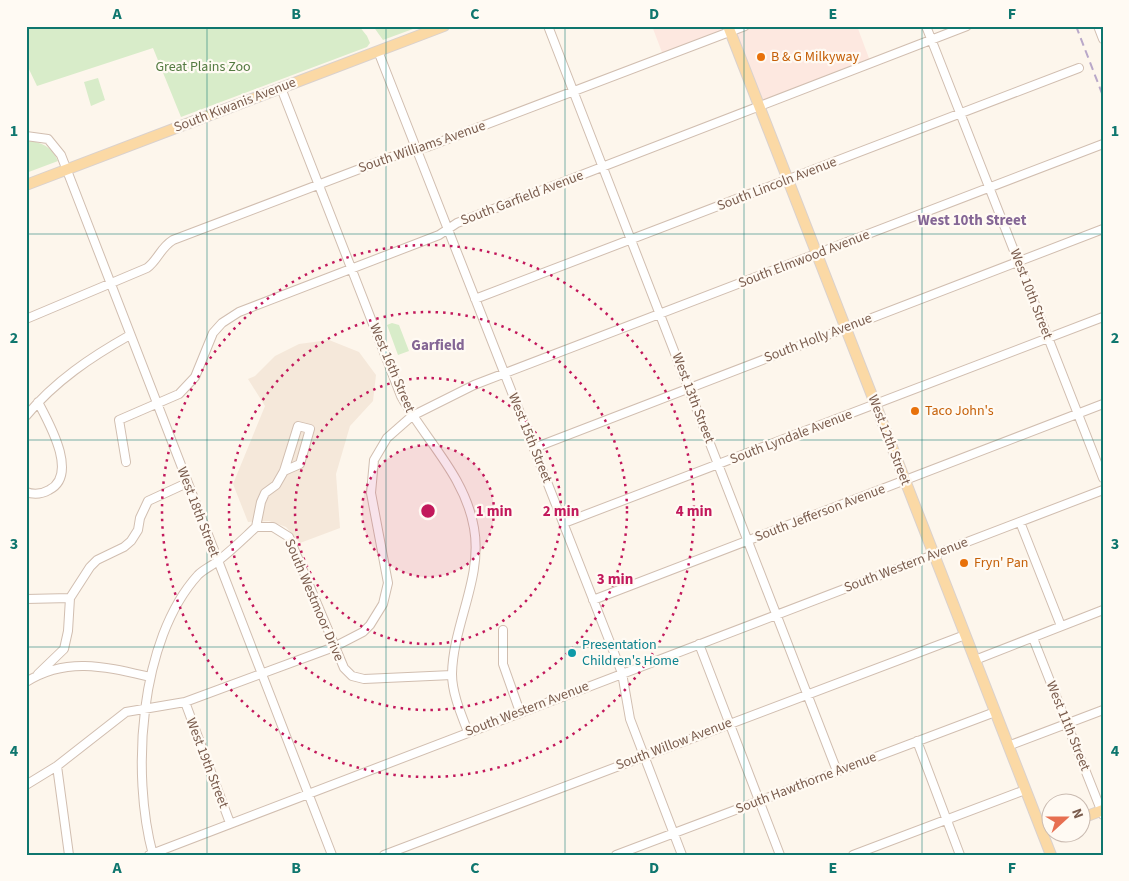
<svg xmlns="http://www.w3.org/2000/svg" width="1129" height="881" viewBox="0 0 1129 881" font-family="'Source Sans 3',sans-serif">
	<rect width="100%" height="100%" fill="#fdf6ec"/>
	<path fill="#f5e8da" d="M329,340L359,352L376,375L373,401L350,426L336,474L340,528L300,543L286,527L269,521L248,522L233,484L265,406L248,379L255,376L275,356L299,344Z"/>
	<path fill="#fde8e0" d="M652,26H724L726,30L663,55Z
		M753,26H845L846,29L857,26L870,61L762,102L735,33Z"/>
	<path fill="#d8ecc9" d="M26,26H359L367,36L370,43L367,47L181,117L153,48L37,86L26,63Z
		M373,26H421L383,40Z
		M98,78L105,100L91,106L84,82Z
		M26,141C41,141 52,147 58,161L26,173Z
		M392,323L399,325L409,351L398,355L387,325Z"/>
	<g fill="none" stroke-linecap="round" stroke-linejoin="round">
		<g stroke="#d1beb0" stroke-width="10">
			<path id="minor" d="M548,26L837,771
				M926,26L1103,478
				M1098,26L1103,39
				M378,51L622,673L630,719L682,855
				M281,88L401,396C426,441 465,476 474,528C483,578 453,624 452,674C452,693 461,714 468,732
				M26,136L48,139L61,155L332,855
				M475,299L1079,68
				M26,319L147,268C158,260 160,248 173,240L407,151L427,147L745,26
				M26,416C55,381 91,357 130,335
				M534,448L1103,229
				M126,462L119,420L179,394L195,377L213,333L222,323L239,312L439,235L457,223L967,26
				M26,492C34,495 42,494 49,490C79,475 49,423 38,402
				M1020,522L1061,626
				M564,523L1103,317
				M256,527L261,502L265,493L276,485L284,471L298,426L310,429L300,464L284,471
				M26,599L70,598
				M593,600L1103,404
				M503,630V664L520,712
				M1033,638L1103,815
				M699,644L780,855
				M975,660L1103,610
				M38,674L64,649L68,631L70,598L90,567L97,560L124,547L131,541L138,530L140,518L148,501L187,483
				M26,682C67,656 107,667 150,677
				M185,702L230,823
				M917,741L960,855
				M1008,746L1103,710
				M57,766L69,855
				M26,785L57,766L126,712L185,702L334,647L363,632L370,625L383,604L388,583L371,493L374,460L387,438L412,416L474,385L1103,144
				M149,855L1103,490
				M153,855C131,774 139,640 198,575C204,569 212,566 219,560C232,550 244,538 256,527H273L289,537L344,668L352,676L364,679L452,675
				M384,855L965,635
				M616,855L995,712
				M853,855L1025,790"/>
		</g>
		<g stroke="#dad1cd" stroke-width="12">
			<path id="major" d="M728,26L1051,855
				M26,185L444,26
				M1082,818L1103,810"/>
		</g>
		<use href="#minor" stroke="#fff" stroke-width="8"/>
		<use href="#major" stroke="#fbd9a5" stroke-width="10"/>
		<path stroke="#b9a8c9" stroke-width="2" stroke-dasharray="8 5" stroke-linecap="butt" d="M1076,26L1103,96"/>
	</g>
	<path fill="none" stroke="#0f766e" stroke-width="1" stroke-opacity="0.55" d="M207,26V855M386,26V855M565,26V855M744,26V855M922,26V855M26,234H1103M26,440H1103M26,647H1103"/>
	<circle cx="428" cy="511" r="66" fill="#c2185b" fill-opacity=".12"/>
	<g fill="none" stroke="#c2185b" stroke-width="2.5" stroke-dasharray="2.5 5">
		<circle cx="428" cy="511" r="66"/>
		<circle cx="428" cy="511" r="133"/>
		<circle cx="428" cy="511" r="199"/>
		<circle cx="428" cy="511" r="266"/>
	</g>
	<g fill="#e8710a" stroke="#fffaf3" stroke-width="2">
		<circle cx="761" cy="57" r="5"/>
		<circle cx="915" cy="411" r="5"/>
		<circle cx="964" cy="563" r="5"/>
	</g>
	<circle fill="#0f9aa8" stroke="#fffaf3" stroke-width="2" cx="572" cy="653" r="5"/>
	<g text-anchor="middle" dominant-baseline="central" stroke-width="4.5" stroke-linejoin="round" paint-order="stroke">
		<g font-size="14" fill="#c56008" stroke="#fffaf3" text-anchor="start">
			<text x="771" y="57">B &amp; G Milkyway</text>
			<text x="925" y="411">Taco John's</text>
			<text x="974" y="563">Fryn' Pan</text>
		</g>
		<g font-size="14" fill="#537a41" stroke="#fffaf3">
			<text x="203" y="67">Great Plains Zoo</text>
		</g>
		<g font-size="14" fill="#7a5c4d" stroke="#fffaf3">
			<text transform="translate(235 105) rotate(-21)">South Kiwanis Avenue</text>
			<text transform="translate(422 147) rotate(-19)">South Williams Avenue</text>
			<text transform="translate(777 184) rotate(-21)">South Lincoln Avenue</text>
			<text transform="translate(522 198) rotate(-21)">South Garfield Avenue</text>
			<text transform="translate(804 259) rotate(-21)">South Elmwood Avenue</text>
			<text transform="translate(1031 294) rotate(69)">West 10th Street</text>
			<text transform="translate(818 338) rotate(-21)">South Holly Avenue</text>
			<text transform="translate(392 368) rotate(67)">West 16th Street</text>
			<text transform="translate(693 398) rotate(69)">West 13th Street</text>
			<text transform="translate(791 437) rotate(-21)">South Lyndale Avenue</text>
			<text transform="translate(530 438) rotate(68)">West 15th Street</text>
			<text transform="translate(889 440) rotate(69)">West 12th Street</text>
			<text transform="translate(198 512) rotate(69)">West 18th Street</text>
			<text transform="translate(820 513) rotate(-21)">South Jefferson Avenue</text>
			<text transform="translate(906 565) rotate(-21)">South Western Avenue</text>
			<text transform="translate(314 600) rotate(67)">South Westmoor Drive</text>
			<text transform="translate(527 709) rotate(-21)">South Western Avenue</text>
			<text transform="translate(1068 726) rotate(68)">West 11th Street</text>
			<text transform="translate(674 744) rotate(-21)">South Willow Avenue</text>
			<text transform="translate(207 763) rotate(69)">West 19th Street</text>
			<text transform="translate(806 783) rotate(-21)">South Hawthorne Avenue</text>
		</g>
		<g font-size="14" fill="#0d838f" stroke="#fffaf3" text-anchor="start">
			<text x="582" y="645">Presentation<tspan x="582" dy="16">Children's Home</tspan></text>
		</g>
		<g font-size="15" font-weight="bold" fill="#846695" stroke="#fffaf3">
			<text x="972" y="220">West 10th Street</text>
			<text x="438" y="345">Garfield</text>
		</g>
	</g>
	<circle cx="428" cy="511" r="8" fill="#c2185b" stroke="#fffaf3" stroke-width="2.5"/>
	<g font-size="15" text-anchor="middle" font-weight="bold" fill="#c2185b" stroke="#fffaf3" stroke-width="4.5" stroke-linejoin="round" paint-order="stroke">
		<text x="494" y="516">1 min</text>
		<text x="561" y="516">2 min</text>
		<text x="694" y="516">4 min</text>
		<text x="615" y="584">3 min</text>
	</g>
	<rect width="1129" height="881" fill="none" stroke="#fffaf3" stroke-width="55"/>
	<g transform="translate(1066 818) rotate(69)"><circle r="24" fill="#fffaf3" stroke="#cabbb1"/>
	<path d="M0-4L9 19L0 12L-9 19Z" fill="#e76f51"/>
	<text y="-8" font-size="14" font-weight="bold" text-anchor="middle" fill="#7a5c4d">N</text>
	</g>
	<rect x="28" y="28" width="1074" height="826" fill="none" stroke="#0f766e" stroke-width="2"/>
	<g font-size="16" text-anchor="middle" font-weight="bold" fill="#0f766e">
		<text x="117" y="19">A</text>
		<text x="296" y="19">B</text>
		<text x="475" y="19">C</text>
		<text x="654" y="19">D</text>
		<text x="833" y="19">E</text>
		<text x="1012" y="19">F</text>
		<text x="14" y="136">1</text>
		<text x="1115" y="136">1</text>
		<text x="14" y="343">2</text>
		<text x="1115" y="343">2</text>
		<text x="14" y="549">3</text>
		<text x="1115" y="549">3</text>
		<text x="14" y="756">4</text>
		<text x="1115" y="756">4</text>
		<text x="117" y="873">A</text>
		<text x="296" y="873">B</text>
		<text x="475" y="873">C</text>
		<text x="654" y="873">D</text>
		<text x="833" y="873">E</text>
		<text x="1012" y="873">F</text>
	</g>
</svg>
